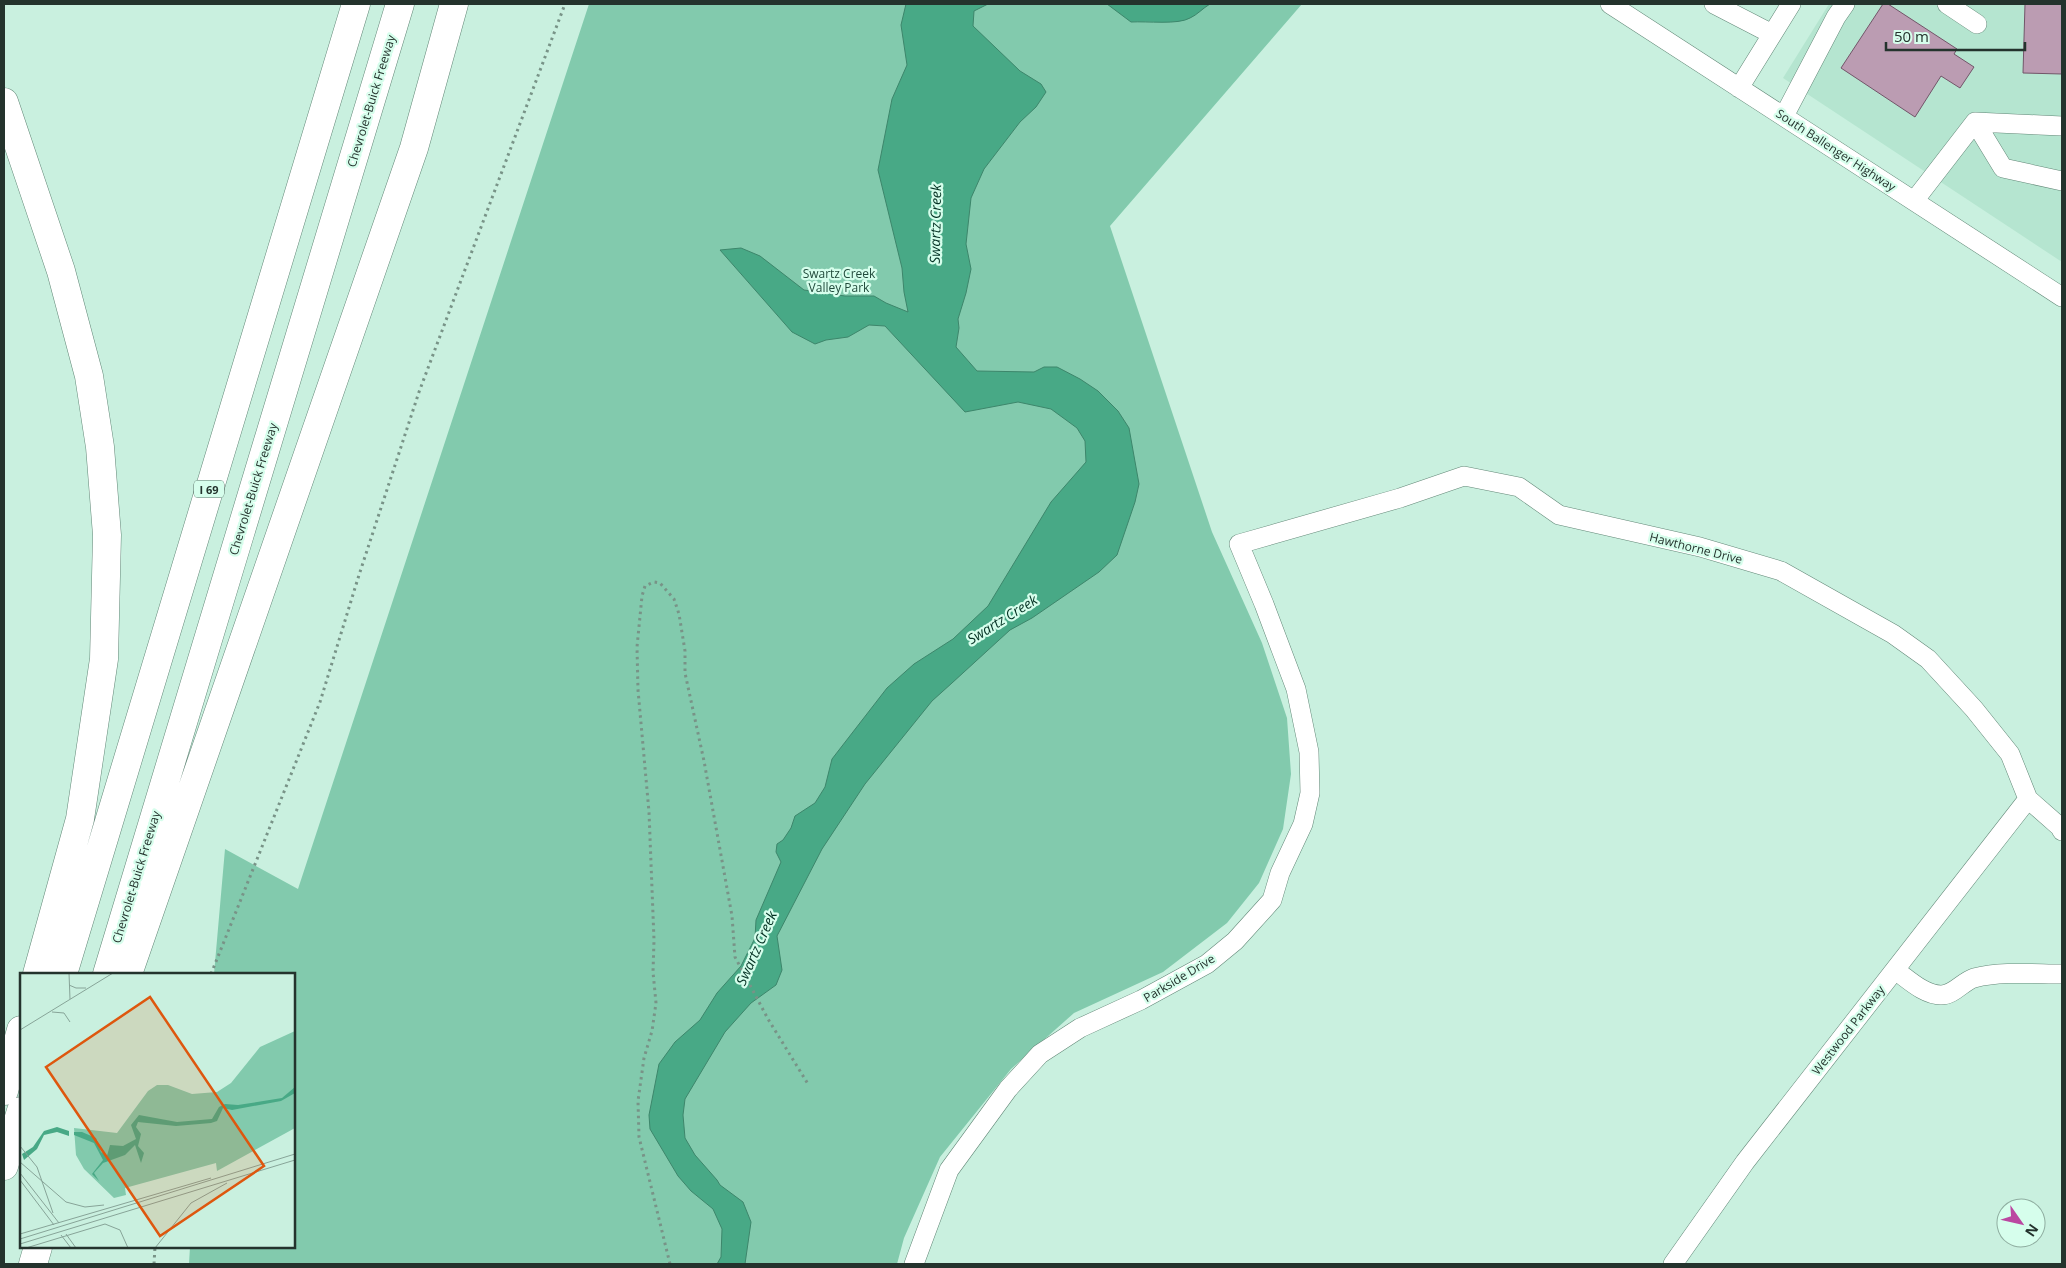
<svg xmlns="http://www.w3.org/2000/svg" width="2066" height="1268" viewBox="0 0 2066 1268" font-family="'Open Sans',sans-serif">
	<rect width="100%" height="100%" fill="#c9f0df"/>
	<path fill="#b5e5d0" d="M1829,4H2062V262L1783,78Z"/>
	<path fill="#82caad" d="M589,4H1302L1110,226L1212,532L1262,643L1287,718L1291,774L1283,829L1259,883L1227,923L1163,972L1074,1013L1011,1069L940,1157L904,1238L897,1264H189L190,1247H294V974H214L225,849L298,889Z"/>
	<path fill="#48a986" stroke="#3d866b" d="M906,4H988L974,11L973,26L1020,71L1041,84L1046,92L1036,107L1020,122L984,169L971,198L966,244L971,269L966,293L958,319L959,328L956,347L977,371L1034,372L1044,367H1057L1080,379L1098,391L1118,411L1129,428L1139,484L1135,502L1117,555L1099,572L1032,618L1010,630L952,683L932,701L865,784L822,849L777,936L782,970L776,985L751,1003L725,1032L685,1099L683,1115L685,1138L695,1155L717,1180L720,1185L743,1202L751,1222L745,1264H717L721,1257L722,1229L713,1209L691,1191L678,1176L650,1129L649,1115L659,1064L675,1042L700,1020L717,993L741,966L755,938L756,920L781,862L776,852L777,844L783,840L791,828L795,816L815,803L825,787L832,759L887,688L914,664L953,639L988,606L1051,502L1086,462L1085,441L1077,428L1051,409L1018,402L965,412L885,326L869,325L848,337L826,340L815,344L792,332L720,250L741,248L760,256L804,290L845,296H874L886,303L908,312L904,292L902,268L878,170L892,99L907,65L901,25Z
		M1107,4H1210C1203,8 1197,15 1190,18C1178,25 1147,21 1131,22Z"/>
	<path fill="#bb9cb2" stroke="#725569" d="M1883,4H1888L1957,49L1954,54L1974,67L1960,88L1941,76L1915,117L1841,68Z
		M2025,4H2062V74L2023,73Z"/>
	<g fill="none" stroke-linecap="round" stroke-linejoin="round">
		<g stroke="#638878" stroke-width="20">
			<path id="minor" d="M1610,4L2062,297
				M1714,4L1772,34
				M1947,4L1977,24
				M1739,88L1791,4
				M1784,116L1836,17L1845,4
				M1975,122L2003,168L2062,181
				M1914,201L1975,122L2062,126
				M1895,970C1908,979 1924,995 1941,995C1954,995 1962,982 1974,978C2002,971 2034,974 2062,974
				M914,1264L949,1170L1008,1089L1040,1054L1080,1028L1141,1000L1207,964L1235,941L1272,900L1280,873L1303,824L1310,793L1309,752L1296,689L1264,604L1239,544L1400,498L1464,476L1519,487L1559,515L1700,547L1781,571L1893,634L1928,659L1974,709L2010,754L2028,799L2060,827L2062,831
				M1673,1264L1745,1162L2028,799"/>
		</g>
		<g stroke="#638878" stroke-width="29">
			<path id="highway" d="M4,102L61,271L89,376L100,447L107,535L104,659L80,819L37,974
				M63,974L356,4
				M107,974L400,4
				M128,974L414,148L454,4
				M4,1091L21,1030
				M4,1166L21,1111
				M33,1264L38,1247"/>
		</g>
		<path stroke="#789387" stroke-width="3" stroke-dasharray="2.5 4" stroke-linecap="butt" d="M211,974L320,702L359,575L419,392L565,4
			M154,1264L155,1247
			M670,1264L639,1137L638,1101L644,1058L652,1031L656,1003L653,972L654,940L649,812L638,690L637,647L642,596L645,586L654,582L660,583L674,599L679,614L685,651V673L704,761L732,916L735,957L768,1019L808,1084"/>
		<use href="#minor" stroke="#fff" stroke-width="19"/>
		<use href="#highway" stroke="#fff" stroke-width="28"/>
	</g>
	<g text-anchor="middle" dominant-baseline="central" stroke-width="4.5" stroke-linejoin="round" paint-order="stroke">
		<rect fill="#d6feec" stroke="#597066" stroke-width="1" x="194" y="480.5" width="30" height="17" rx="4"/>
		<g font-size="11" font-weight="bold" fill="#24332d">
			<text x="209" y="489">I 69</text>
		</g>
		<g font-size="12" fill="#24332d" stroke="#d6feec">
			<text transform="translate(371 101) rotate(-73)">Chevrolet-Buick Freeway</text>
			<text transform="translate(1836 150) rotate(33)">South Ballenger Highway</text>
			<text transform="translate(253 489) rotate(-73)">Chevrolet-Buick Freeway</text>
			<text transform="translate(1696 548) rotate(14)">Hawthorne Drive</text>
			<text transform="translate(136 877) rotate(-73)">Chevrolet-Buick Freeway</text>
			<text transform="translate(1179 978) rotate(-31)">Parkside Drive</text>
			<text transform="translate(1848 1030) rotate(-52)">Westwood Parkway</text>
		</g>
		<g font-size="12" fill="#214a3b" stroke="#d6feec">
			<text x="839" y="273">Swartz Creek<tspan x="839" dy="14">Valley Park</tspan></text>
		</g>
		<g font-size="14" font-style="italic" fill="#043123" stroke="#d6feec">
			<text transform="translate(935 224) rotate(-89)">Swartz Creek</text>
			<text transform="translate(1002 619) rotate(-32)">Swartz Creek</text>
			<text transform="translate(756 948) rotate(-66)">Swartz Creek</text>
		</g>
	</g>
	<g transform="translate(20 973)">
		<rect width="275" height="275" fill="#c9f0df"/>
		<path d="M275,58V155L197,198L196,190L105,215L106,222L94,225L64,196L56,182L54,155L97,160L128,118L137,112H148L172,121L197,119L211,110L240,74Z" fill="#82caad"/>
		<path d="M275,114V120L261,128L212,137L203,135L197,148L191,150L156,153L118,149L116,154L121,161L118,173L124,180L121,190L115,172L105,182L83,190L74,200L79,208L72,201L83,187L74,170L54,162V159H62L76,165L81,179L87,183L90,172L103,173L116,166L111,152L119,142L157,149L192,146L199,134L205,131L218,132L262,125ZM37,154L49,158V163L37,159L24,162L17,176L4,187L2,181L13,174L24,158Z" fill="#48a986"/>
		<path fill="none" stroke="#87a498" stroke-width="1" d="M49,0L50,26M49,12L56,15H66M32,39L44,40L50,49M0,57L93,0M0,173L17,194L33,240M0,189L46,229L65,234L84,232M0,200L39,250M0,207L34,252M0,261L191,205M46,261L56,275M41,262L51,275M0,266L275,181M0,271L275,187M6,275L85,251L100,257L108,275M135,275L171,230L207,210"/>
		<path fill="#de570e" fill-opacity="0.15" stroke="#de570e" stroke-width="2.5" d="M130,24L244,193L140,263L26,94Z"/>
		<rect width="275" height="275" fill="none" stroke="#24332d" stroke-width="2.5"/>
	</g>
	<rect width="2066" height="1268" fill="none" stroke="#24332d" stroke-width="10"/>
	<g transform="translate(2021 1223) rotate(124)"><circle r="24" fill="#d6feec" stroke="#8fada0"/>
	<path d="M0-4L9 19L0 12L-9 19Z" fill="#bb47a1"/>
	<text y="-8" font-size="14" font-weight="bold" text-anchor="middle" fill="#24332d">N</text>
	</g>
	<path d="M1886 42v8h139v-8" fill="none" stroke="#24332d" stroke-width="2.5"/>
	<text x="1894" y="42" font-size="15" fill="#24332d" stroke="#d6feec" stroke-width="4" paint-order="stroke">50 m</text>
</svg>
